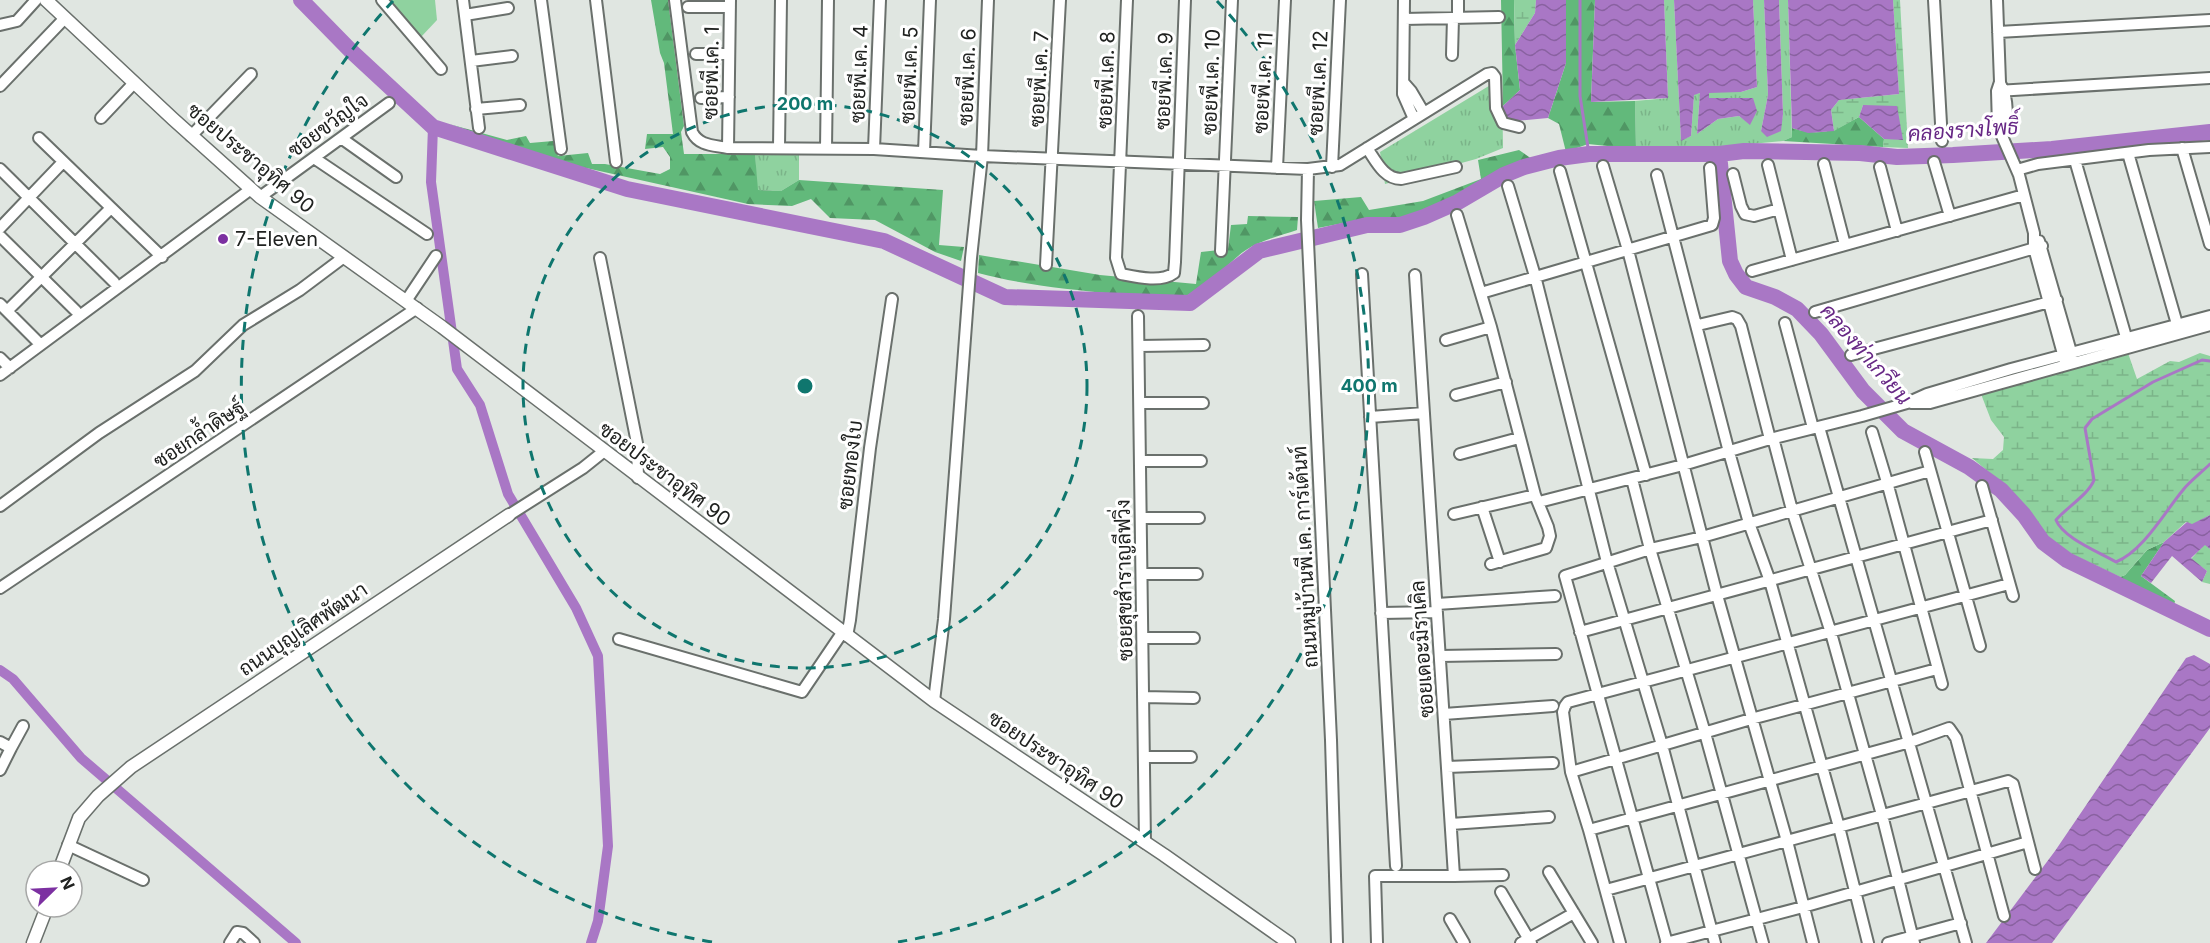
<svg xmlns="http://www.w3.org/2000/svg" width="2210" height="943" viewBox="0 0 2210 943" font-family="Inter,Sarabun,sans-serif">
	<defs>
		<pattern id="grass-tufts" width="24" height="20" patternUnits="userSpaceOnUse" patternTransform="scale(1.5)"><rect width="24" height="20" fill="#8fd29f"/><path d="M3 7l-1-3M5 7V3M7 7l1-3M15 17l-1-3M17 17v-4M19 17l1-3" fill="none" stroke="#7bb489"/></pattern>
		<pattern id="forest-firs" width="22" height="20" patternUnits="userSpaceOnUse" patternTransform="scale(1.5)"><rect width="22" height="20" fill="#62b97b"/><path d="M5 1l3.5 6h-7zM16 11l3.5 6h-7z" fill="#509664"/></pattern>
		<pattern id="wetland-marsh" width="20" height="14" patternUnits="userSpaceOnUse" patternTransform="scale(1.5)"><rect width="20" height="14" fill="#8fd29f"/><path d="M1 5h8M5 5V1M11 12h8M15 12V8" fill="none" stroke="#7bb489"/></pattern>
		<pattern id="water-waves" width="16" height="10" patternUnits="userSpaceOnUse" patternTransform="scale(1.5)"><rect width="16" height="10" fill="#a977c5"/><path d="M0 5q4-4 8 0t8 0" fill="none" stroke="#8961a0"/></pattern>
	</defs>
	<rect width="100%" height="100%" fill="#e0e6e1"/>
	<path fill="url(#grass-tufts)" d="M1664,0H1674L1681,140L1691,136L1694,94L1700,93L1697,134L1718,119L1739,116L1750,124L1756,111L1709,98V92H1741L1757,87L1753,0H1764L1768,95L1761,131H1780L1783,114L1779,0H1788L1792,137L1783,141L1677,151L1636,149L1635,101L1668,98Z
		M1502,78L1503,148L1476,159L1385,184L1380,152Z
		M755,154L799,155V180L781,191L757,190Z"/>
	<path fill="url(#forest-firs)" d="M651,0H668L684,126L681,132L684,154H755L758,190L781,191L799,180L943,190L939,245L964,247L961,261L935,252L875,220L830,218L811,199L792,206L748,204L568,164L449,124L507,140L526,136L530,143L553,141L558,156L588,153L592,164H605L660,174L670,169V157L663,147L645,149L647,134H673L664,63L660,53Z
		M1501,0H1514L1515,45L1520,90L1503,106Z
		M1566,0H1595L1591,102L1635,101L1636,149L1588,144L1566,152L1559,124L1548,118L1566,63Z
		M1859,117L1884,139L1883,147L1783,141L1792,137V128C1821,137 1834,131 1859,117Z
		M1519,150L1532,159L1489,179L1437,209L1392,221L1364,219L1318,228L1314,201L1361,197L1369,210L1423,201L1481,179L1478,160Z
		M1248,216L1298,217L1297,230C1280,236 1261,240 1246,250C1226,263 1212,288 1188,295C1165,301 1138,296 1115,294C1068,289 1023,285 978,273L979,255L1100,275L1196,284L1201,252L1228,249L1231,225L1247,224Z
		M2164,542L2141,576L2175,601L2173,610L2124,584L2120,577L2125,575L2147,550Z"/>
	<path fill="url(#wetland-marsh)" d="M1514,0H1536L1535,13L1515,45Z
		M1893,0H1900L1908,148L1883,147L1884,139H1903L1863,105L1859,117L1834,131L1831,110L1839,100L1899,94Z
		M2128,353L2137,379L2170,361L2179,362L2200,353L2210,356V515L2192,525L2186,522L2164,542L2147,550L2125,575L2120,577L2057,547L2041,532L2009,489L1972,458L1993,459L2003,450L2004,437L1991,420L1981,394Z
		M2205,544L2210,549V584L2202,582L2207,571L2191,559Z"/>
	<path fill="#8fd29f" d="M391,0H435L437,20L421,37Z"/>
	<path fill="url(#water-waves)" d="M1536,0H1566V63L1548,118L1503,122V106L1520,90L1515,45L1535,13Z
		M1595,0H1664L1668,98L1591,102Z
		M1674,0H1753L1757,87L1741,92L1709,93V98H1753L1757,111L1750,125L1739,116L1718,119L1697,134L1700,93L1694,95L1691,136L1681,141Z
		M1764,0H1779L1783,114L1781,131L1767,137L1761,131L1768,95Z
		M1788,0H1893L1899,94L1839,100L1831,110L1834,131L1808,133L1792,128Z
		M1863,105L1897,106L1903,140L1884,139L1859,117Z
		M2210,515V549L2205,545L2191,558L2207,571L2202,582L2172,556L2151,583L2141,576L2164,542L2187,522L2192,524Z
		M2194,655L2210,664V728L2052,943H1986L2055,851L2186,658Z"/>
	<g fill="none" stroke-linecap="round" stroke-linejoin="round">
		<path stroke="#a977c5" stroke-width="3" d="M1580,0V96L1589,154
			M2210,361L2202,360L2153,382L2092,419L2085,428L2094,480C2089,494 2066,508 2056,520C2063,538 2099,552 2116,562C2143,551 2164,513 2183,490C2190,481 2201,473 2210,464"/>
		<path stroke="#a977c5" stroke-width="10" d="M433,127L431,182L457,369L480,405L508,494L576,608L598,656L608,846L598,921L591,943
			M0,670L13,679L81,758L296,943"/>
		<path stroke="#a977c5" stroke-width="16" d="M301,0L351,51L433,127L627,189L884,241L1005,297L1190,303L1259,251L1367,225H1400L1424,217L1458,202L1504,175L1524,167L1559,158L1589,154H1719L1744,151L1860,153L1897,157L1953,155L2052,149L2210,132
			M1719,154L1730,261L1736,274L1746,287L1775,297L1797,309L1821,334L1863,391L1903,431L1969,467L2001,490L2024,515L2043,542L2067,560L2210,629"/>
		<g stroke="#6a706c" stroke-width="14">
			<path id="minor" d="M382,0L441,69
				M463,0L479,128
				M541,0L561,149
				M596,0L616,162
				M675,0L692,132C699,146 713,145 728,148L874,149L982,156L1308,169L1340,165L1487,74L1492,73L1495,77L1496,108L1503,123L1519,127
				M1127,0L1116,258L1121,274C1136,277 1161,283 1174,273L1175,262L1185,0
				M1404,0L1403,94L1414,119
				M1934,0L1942,141
				M1997,0L2000,82L1997,91L1998,127L2019,175L2034,233V248L2066,365
				M688,7H730
				M465,15L508,8
				M1458,17V0
				M1404,19L1499,17
				M0,25L17,21L36,0
				M1998,32L2210,20
				M696,54H729
				M1452,55L1453,18
				M471,61L512,56
				M1404,83L1411,91L1424,113
				M2001,85C2008,98 2009,123 2002,136
				M0,86L65,18
				M1997,91L2210,78
				M701,98L729,97
				M476,109L520,105
				M101,118L134,83
				M191,136L251,74
				M39,138L162,257
				M341,138L396,177
				M779,147L781,0
				M728,148L730,0
				M826,148L828,0
				M1367,148C1376,161 1384,179 1401,179L1456,167
				M2182,148L2210,244
				M874,149L880,0
				M924,152L930,0
				M2128,153L2179,331
				M314,158L427,234
				M2075,160L2128,344
				M1934,162L1950,216
				M1824,164L1845,245
				M1768,165L1792,260
				M1603,166L1628,250L1717,595L1787,841L1813,943
				M1332,167L1340,0
				M1880,167L1897,231
				M1277,168L1285,0
				M0,169L114,282
				M1308,169L1307,220L1331,740L1337,943
				M2017,170L2038,164L2149,150L2210,147
				M1560,171L1646,475
				M1733,174L1741,206L1745,214L1754,216L1779,209
				M1657,175L1729,452L1749,523L1770,581L1839,827L1868,943
				M1508,186L1535,276L1607,562L1662,745L1715,943
				M260,197L389,103
				M1457,215L1491,327L1535,495L1548,527L1550,536L1546,548L1491,564
				M0,228L63,162
				M0,236L76,311
				M2039,241L2073,359
				M1221,251L1232,0
				M600,258L637,443L638,478
				M1046,265L1060,0
				M1752,271L2024,195
				M1362,274L1396,866
				M1481,293L1712,225L1714,218L1710,168
				M406,301L436,256
				M0,304L37,341
				M7,311L111,208
				M1815,312L2042,246
				M1138,316L1145,843
				M1785,323L1813,428
				M1698,325L1732,317L1737,319L1741,326L1770,439
				M1446,340L1491,327
				M1139,346L1204,345
				M1851,355L2057,300
				M0,358L10,368
				M0,375L251,189
				M1456,395L1506,382
				M1140,403H1203
				M1911,403H1930L2210,325
				M1370,417L1424,413
				M1819,427L1966,943
				M1872,432L1887,482L1942,684
				M1773,438L1792,510L1831,633L1882,815L1914,943
				M1925,452L1980,646
				M1460,454L1519,438
				M1140,461H1201
				M1632,479L1650,549L1705,733L1763,943
				M1982,486L2013,596
				M1539,502L1683,465L1770,439L1862,416L1907,403L1927,394L2011,369L2210,316
				M0,506L99,433L195,371L243,325L300,290L344,257
				M1482,507L1500,562
				M1454,514L1535,495
				M509,515L583,468L603,452
				M1141,518H1199
				M1142,574H1197
				M0,588L417,308
				M1437,604L1555,596
				M1381,613L1437,612
				M1580,632L1992,520
				M847,636L850,620L870,448L892,299
				M1143,638H1194
				M619,639L802,692L842,633
				M1440,656L1556,654
				M1143,697L1194,698
				M934,701L944,619L971,258L982,156L988,0
				M1444,714L1553,706
				M0,742L11,748L0,770
				M11,748L23,726
				M1144,757H1191
				M1447,767L1553,763
				M1571,772L1751,719L1937,669
				M1451,824L1549,817
				M1589,830L1910,742L1949,728L1956,738L2004,916
				M68,845L143,880
				M1549,872L1592,943
				M1454,876L1503,875
				M1606,890L2008,781L2013,784L2035,869
				M1501,892L1531,943
				M1450,919L1464,943
				M230,943L237,932L243,933L254,943
				M1377,943L1375,876H1454L1415,275
				M1521,943L1574,913
				M1620,943L1589,830L1571,772L1563,712L1565,706L1568,702L2009,584
				M1666,943L1803,907L2028,842
				M1667,943L1565,576L1650,549L1702,537L1930,471
				M1888,943L1961,923"/>
		</g>
		<g stroke="#6a706c" stroke-width="15">
			<path id="tertiary" d="M46,0L173,119L260,197L442,327L934,701L1164,855L1289,943
				M59,871L79,818L98,796L131,767L509,515
				M33,943L47,907"/>
		</g>
		<use href="#minor" stroke="#fff" stroke-width="10"/>
		<use href="#tertiary" stroke="#fff" stroke-width="12"/>
	</g>
	<g fill="none" stroke="#0f766e" stroke-width="3" stroke-dasharray="10 8">
		<circle cx="805" cy="386" r="282"/>
		<path d="M712 942A564 564 0 0 1 393 1M1217 1A564 564 0 0 1 898 942"/>
	</g>
	<circle fill="#7c30a1" stroke="#fff" stroke-width="2" cx="223" cy="239" r="6"/>
	<g text-anchor="middle" dominant-baseline="central" stroke-width="6" stroke-linejoin="round" paint-order="stroke">
		<g font-size="20" fill="#202220" stroke="#fff">
			<text transform="translate(711 73) rotate(-89)">ซอยพี.เค. 1</text>
			<text transform="translate(859 74) rotate(-88)">ซอยพี.เค. 4</text>
			<text transform="translate(909 75) rotate(-88)">ซอยพี.เค. 5</text>
			<text transform="translate(967 77) rotate(-88)">ซอยพี.เค. 6</text>
			<text transform="translate(1039 79) rotate(-87)">ซอยพี.เค. 7</text>
			<text transform="translate(1106 80) rotate(-88)">ซอยพี.เค. 8</text>
			<text transform="translate(1164 81) rotate(-88)">ซอยพี.เค. 9</text>
			<text transform="translate(1211 82) rotate(-88)">ซอยพี.เค. 10</text>
			<text transform="translate(1263 83) rotate(-87)">ซอยพี.เค. 11</text>
			<text transform="translate(1318 83) rotate(-87)">ซอยพี.เค. 12</text>
			<text transform="translate(328 125) rotate(-36)">ซอยขวัญใจ</text>
			<text transform="translate(251 158) rotate(40)">ซอยประชาอุทิศ 90</text>
			<text transform="translate(199 434) rotate(-34)">ซอยกล้ำดิษฐ์</text>
			<text transform="translate(850 465) rotate(-83)">ซอยทองใบ</text>
			<text transform="translate(665 474) rotate(37)">ซอยประชาอุทิศ 90</text>
			<text transform="translate(1305 557) rotate(-93)">ถนนหมู่บ้านพี.เค. การ์เด้นท์</text>
			<text transform="translate(1124 580) rotate(-91)">ซอยสุขสำราญลีฟวิ่ง</text>
			<text transform="translate(303 629) rotate(-34)">ถนนบุญเลิศพัฒนา</text>
			<text transform="translate(1422 649) rotate(-94)">ซอยเดอะมิราเคิล</text>
			<text transform="translate(1056 760) rotate(34)">ซอยประชาอุทิศ 90</text>
		</g>
		<g font-size="20" fill="#202220" stroke="#fff" text-anchor="start">
			<text x="235" y="239">7-Eleven</text>
		</g>
		<g font-size="21" font-style="italic" fill="#672885" stroke="#fff">
			<text transform="translate(1963 130) rotate(-4)">คลองรางโพธิ์</text>
			<text transform="translate(1866 354) rotate(49)">คลองท่าเกวียน</text>
		</g>
	</g>
	<circle cx="805" cy="386" r="9" fill="#0f766e" stroke="#fff" stroke-width="3"/>
	<g font-size="18" text-anchor="middle" font-weight="bold" fill="#0f766e" stroke="#fff" stroke-width="6" stroke-linejoin="round" paint-order="stroke">
		<text x="805" y="110">200 m</text>
		<text x="1369" y="392">400 m</text>
	</g>
	<g transform="translate(54 889) rotate(66)"><circle r="28" fill="#ffffff" stroke="#a6a7a6" stroke-width="1.5"/>
	<path d="M0-4.5L10 22L0 15L-10 22Z" fill="#7c30a1"/>
	<text y="-9" font-size="16" font-weight="bold" text-anchor="middle" fill="#202220">N</text>
	</g>
</svg>
